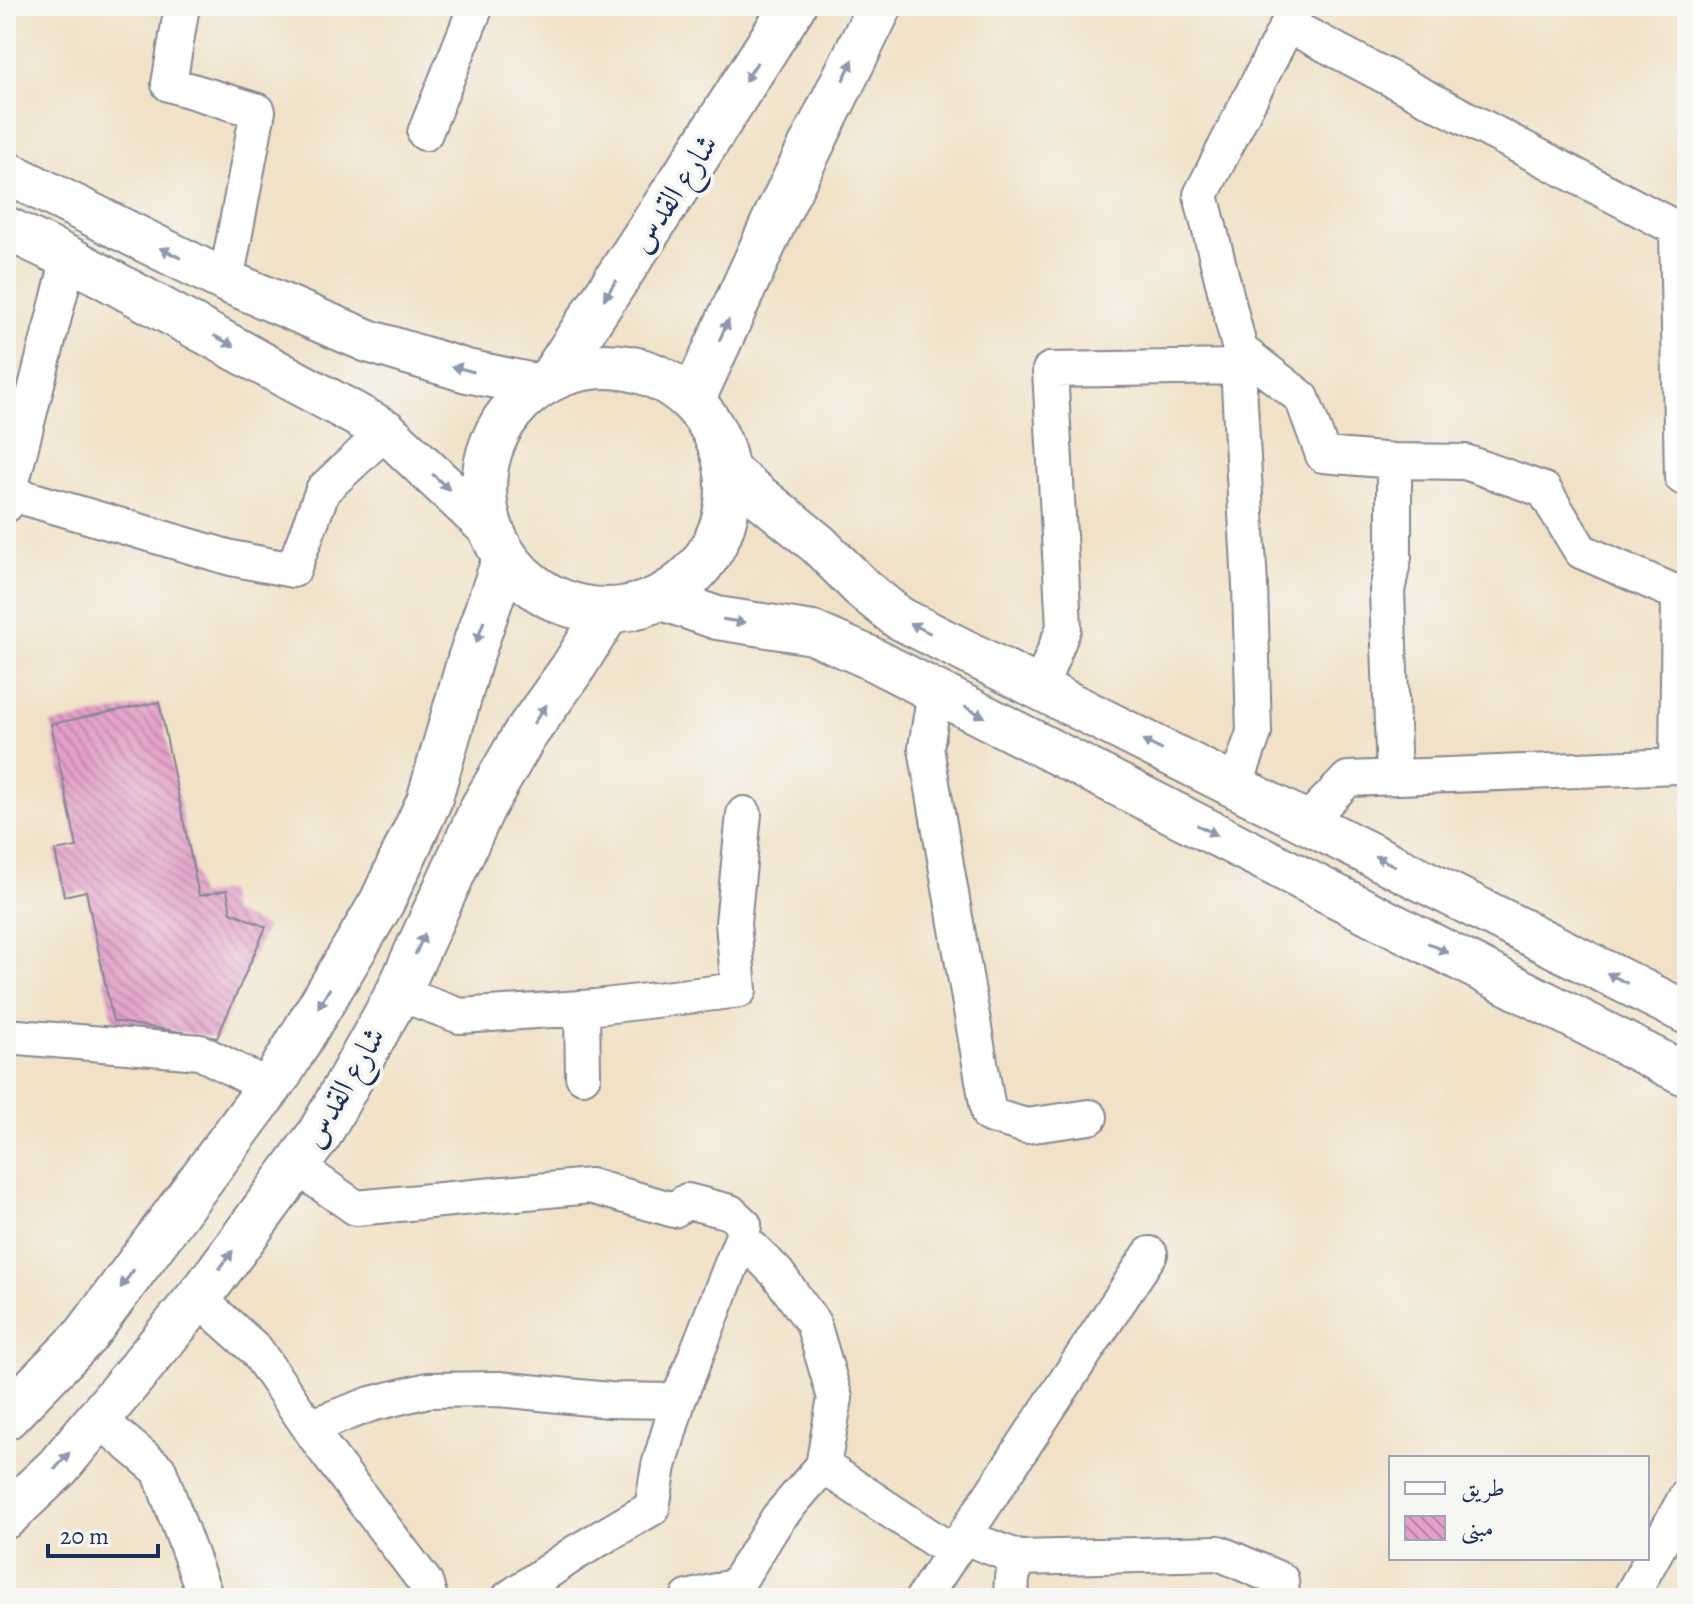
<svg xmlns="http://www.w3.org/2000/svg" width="1693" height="1604" viewBox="0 0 1693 1604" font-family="Alegreya,Amiri,serif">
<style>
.building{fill:url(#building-back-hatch)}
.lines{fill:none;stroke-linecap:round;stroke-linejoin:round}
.minor-casing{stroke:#868892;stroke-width:38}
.tertiary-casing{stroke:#868892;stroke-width:46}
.secondary-casing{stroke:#868892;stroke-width:48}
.minor{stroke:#fff;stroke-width:34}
.tertiary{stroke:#fff;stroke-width:42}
.secondary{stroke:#fff;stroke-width:44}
.oneway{fill:#8d97ae}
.labels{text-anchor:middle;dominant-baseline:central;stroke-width:8;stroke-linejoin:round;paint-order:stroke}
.street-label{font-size:32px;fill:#1b2f5e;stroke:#f6f6f2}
</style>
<defs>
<pattern id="building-back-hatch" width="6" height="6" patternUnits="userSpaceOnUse" patternTransform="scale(2)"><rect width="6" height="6" fill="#e4a0c9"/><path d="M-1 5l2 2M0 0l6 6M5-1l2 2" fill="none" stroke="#b883a6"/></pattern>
</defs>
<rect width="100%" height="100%" fill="#f6f6f2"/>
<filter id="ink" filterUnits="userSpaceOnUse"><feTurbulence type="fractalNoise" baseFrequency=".0125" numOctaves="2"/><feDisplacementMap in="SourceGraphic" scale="16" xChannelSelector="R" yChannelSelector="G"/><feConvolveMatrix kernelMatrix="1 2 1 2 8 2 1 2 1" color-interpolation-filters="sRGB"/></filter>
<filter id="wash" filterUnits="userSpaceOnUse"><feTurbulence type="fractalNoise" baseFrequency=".006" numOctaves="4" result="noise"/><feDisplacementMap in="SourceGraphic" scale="32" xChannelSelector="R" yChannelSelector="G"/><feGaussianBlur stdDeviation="1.8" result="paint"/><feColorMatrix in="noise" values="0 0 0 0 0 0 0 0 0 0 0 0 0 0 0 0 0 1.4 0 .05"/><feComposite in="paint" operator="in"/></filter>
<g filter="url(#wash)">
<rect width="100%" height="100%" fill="#f1e1c6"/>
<g id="blocks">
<path class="building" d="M159,702L199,896L227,890L231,912L266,927L217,1038L113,1021L86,891L64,896L55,851L77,847L51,724Z"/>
</g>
</g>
<g filter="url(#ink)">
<use href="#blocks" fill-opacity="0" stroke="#868892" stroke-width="2"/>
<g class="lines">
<g class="minor-casing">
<path id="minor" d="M182,6L169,84L258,111L226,281
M1297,6L1201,195L1240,350L1302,398L1323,455L1394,461L1465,462L1544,490L1581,551L1679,594L1677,766L1348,779L1306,822
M1288,25L1687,234
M425,133L476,6
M1677,229L1682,477H1687
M9,493L231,558L293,570L323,490L386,431
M6,505L69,258
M1040,688L1064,627L1050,370L1238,367L1240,350
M935,691L926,748L989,1115L1026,1126L1090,1117
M1394,777L1387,591L1394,557V461
M1235,786L1254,733L1250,586L1238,367
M398,993L460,1016L596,1007L739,990L733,923L744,814
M582,1008L583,1076
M6,1036L200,1052L269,1087
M296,1166L356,1208L590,1186L674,1210L687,1201L730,1212L744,1225L742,1238
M198,1298L256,1350L322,1446L425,1582L430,1598
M678,1401L742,1238L777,1273L813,1323L835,1398L823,1466L778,1518L728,1598
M97,1418L159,1470L206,1598
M309,1427L371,1404L428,1390L499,1389L609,1400L678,1401L659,1466L652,1508L575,1553L509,1598
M823,1466L953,1552
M964,1537L1019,1558L1219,1553L1281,1580L1282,1598
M688,1598L736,1586
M923,1598L1150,1254
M1011,1598L1012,1577L1019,1558
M1630,1598L1687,1495"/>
</g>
<g class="tertiary-casing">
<path id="tertiary" d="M6,172L226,281L368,341L467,371L539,386
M6,228L69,258L386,431L490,529
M728,471L818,544L864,590L899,618L1687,1013
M660,598L717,618L813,633L866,656L1687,1075"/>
</g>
<g class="secondary-casing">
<path id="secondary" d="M484 488a122 122 0 1 1 244 0a122 122 0 1 1-244 0Z
M551,379L695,160L793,6
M692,401L776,217L880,6
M6,1417L86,1335L280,1073L382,902L429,801L470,659L505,558
M6,1516L58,1467L207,1287L319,1135L398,993L483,807L524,736L572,669L609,610"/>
</g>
<use href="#minor" class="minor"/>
<use href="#tertiary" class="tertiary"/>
<use href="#secondary" class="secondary"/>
</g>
<defs><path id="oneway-solid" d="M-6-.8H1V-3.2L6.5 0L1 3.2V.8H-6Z" transform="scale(2)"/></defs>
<g class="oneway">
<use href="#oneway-solid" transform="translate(848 70) rotate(-64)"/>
<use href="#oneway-solid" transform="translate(751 72) rotate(122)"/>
<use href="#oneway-solid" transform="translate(170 253) rotate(-154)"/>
<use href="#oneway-solid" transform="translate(610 290) rotate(123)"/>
<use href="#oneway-solid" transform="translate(724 330) rotate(-66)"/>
<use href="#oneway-solid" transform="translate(224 341) rotate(28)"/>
<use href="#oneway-solid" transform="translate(463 369) rotate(-165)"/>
<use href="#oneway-solid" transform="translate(441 482) rotate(43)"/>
<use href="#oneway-solid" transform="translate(734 621) rotate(9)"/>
<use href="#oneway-solid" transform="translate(920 628) rotate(-153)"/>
<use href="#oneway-solid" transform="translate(480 632) rotate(109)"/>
<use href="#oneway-solid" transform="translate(975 712) rotate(27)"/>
<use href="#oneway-solid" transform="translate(540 714) rotate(-55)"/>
<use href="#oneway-solid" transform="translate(1152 745) rotate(-153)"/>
<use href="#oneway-solid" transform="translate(1207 830) rotate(27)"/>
<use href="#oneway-solid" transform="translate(1385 861) rotate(-153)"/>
<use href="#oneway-solid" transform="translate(420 944) rotate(-66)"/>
<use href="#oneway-solid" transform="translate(1438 948) rotate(27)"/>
<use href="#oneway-solid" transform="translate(1617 978) rotate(-153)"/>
<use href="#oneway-solid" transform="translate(324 998) rotate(121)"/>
<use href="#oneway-solid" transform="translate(226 1260) rotate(-54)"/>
<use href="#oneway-solid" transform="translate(127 1279) rotate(126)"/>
<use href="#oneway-solid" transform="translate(62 1461) rotate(-49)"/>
</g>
</g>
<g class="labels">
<g class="street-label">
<text transform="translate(673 193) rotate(-57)">شارع القدس</text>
<text transform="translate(343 1087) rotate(-60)">شارع القدس</text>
</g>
</g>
<rect width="1693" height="1604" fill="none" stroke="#f6f6f2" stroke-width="32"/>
<rect x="1389" y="1456" width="260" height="104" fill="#f6f6f2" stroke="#9ea6b7" stroke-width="2"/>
<rect x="1405" y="1482" width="40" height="12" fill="#ffffff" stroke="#9ea6b7" stroke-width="2"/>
<text x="1461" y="1496" font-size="24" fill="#1b2f5e">طريق</text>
<rect x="1405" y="1516" width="40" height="24" fill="url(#building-back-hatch)" stroke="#9ea6b7" stroke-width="2"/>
<text x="1461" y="1536" font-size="24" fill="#1b2f5e">مبنى</text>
<path d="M48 1544v12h110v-12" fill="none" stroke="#1b2f5e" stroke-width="4"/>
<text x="60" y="1544" font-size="24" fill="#1b2f5e" stroke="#f6f6f2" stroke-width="6" paint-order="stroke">20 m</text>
</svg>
